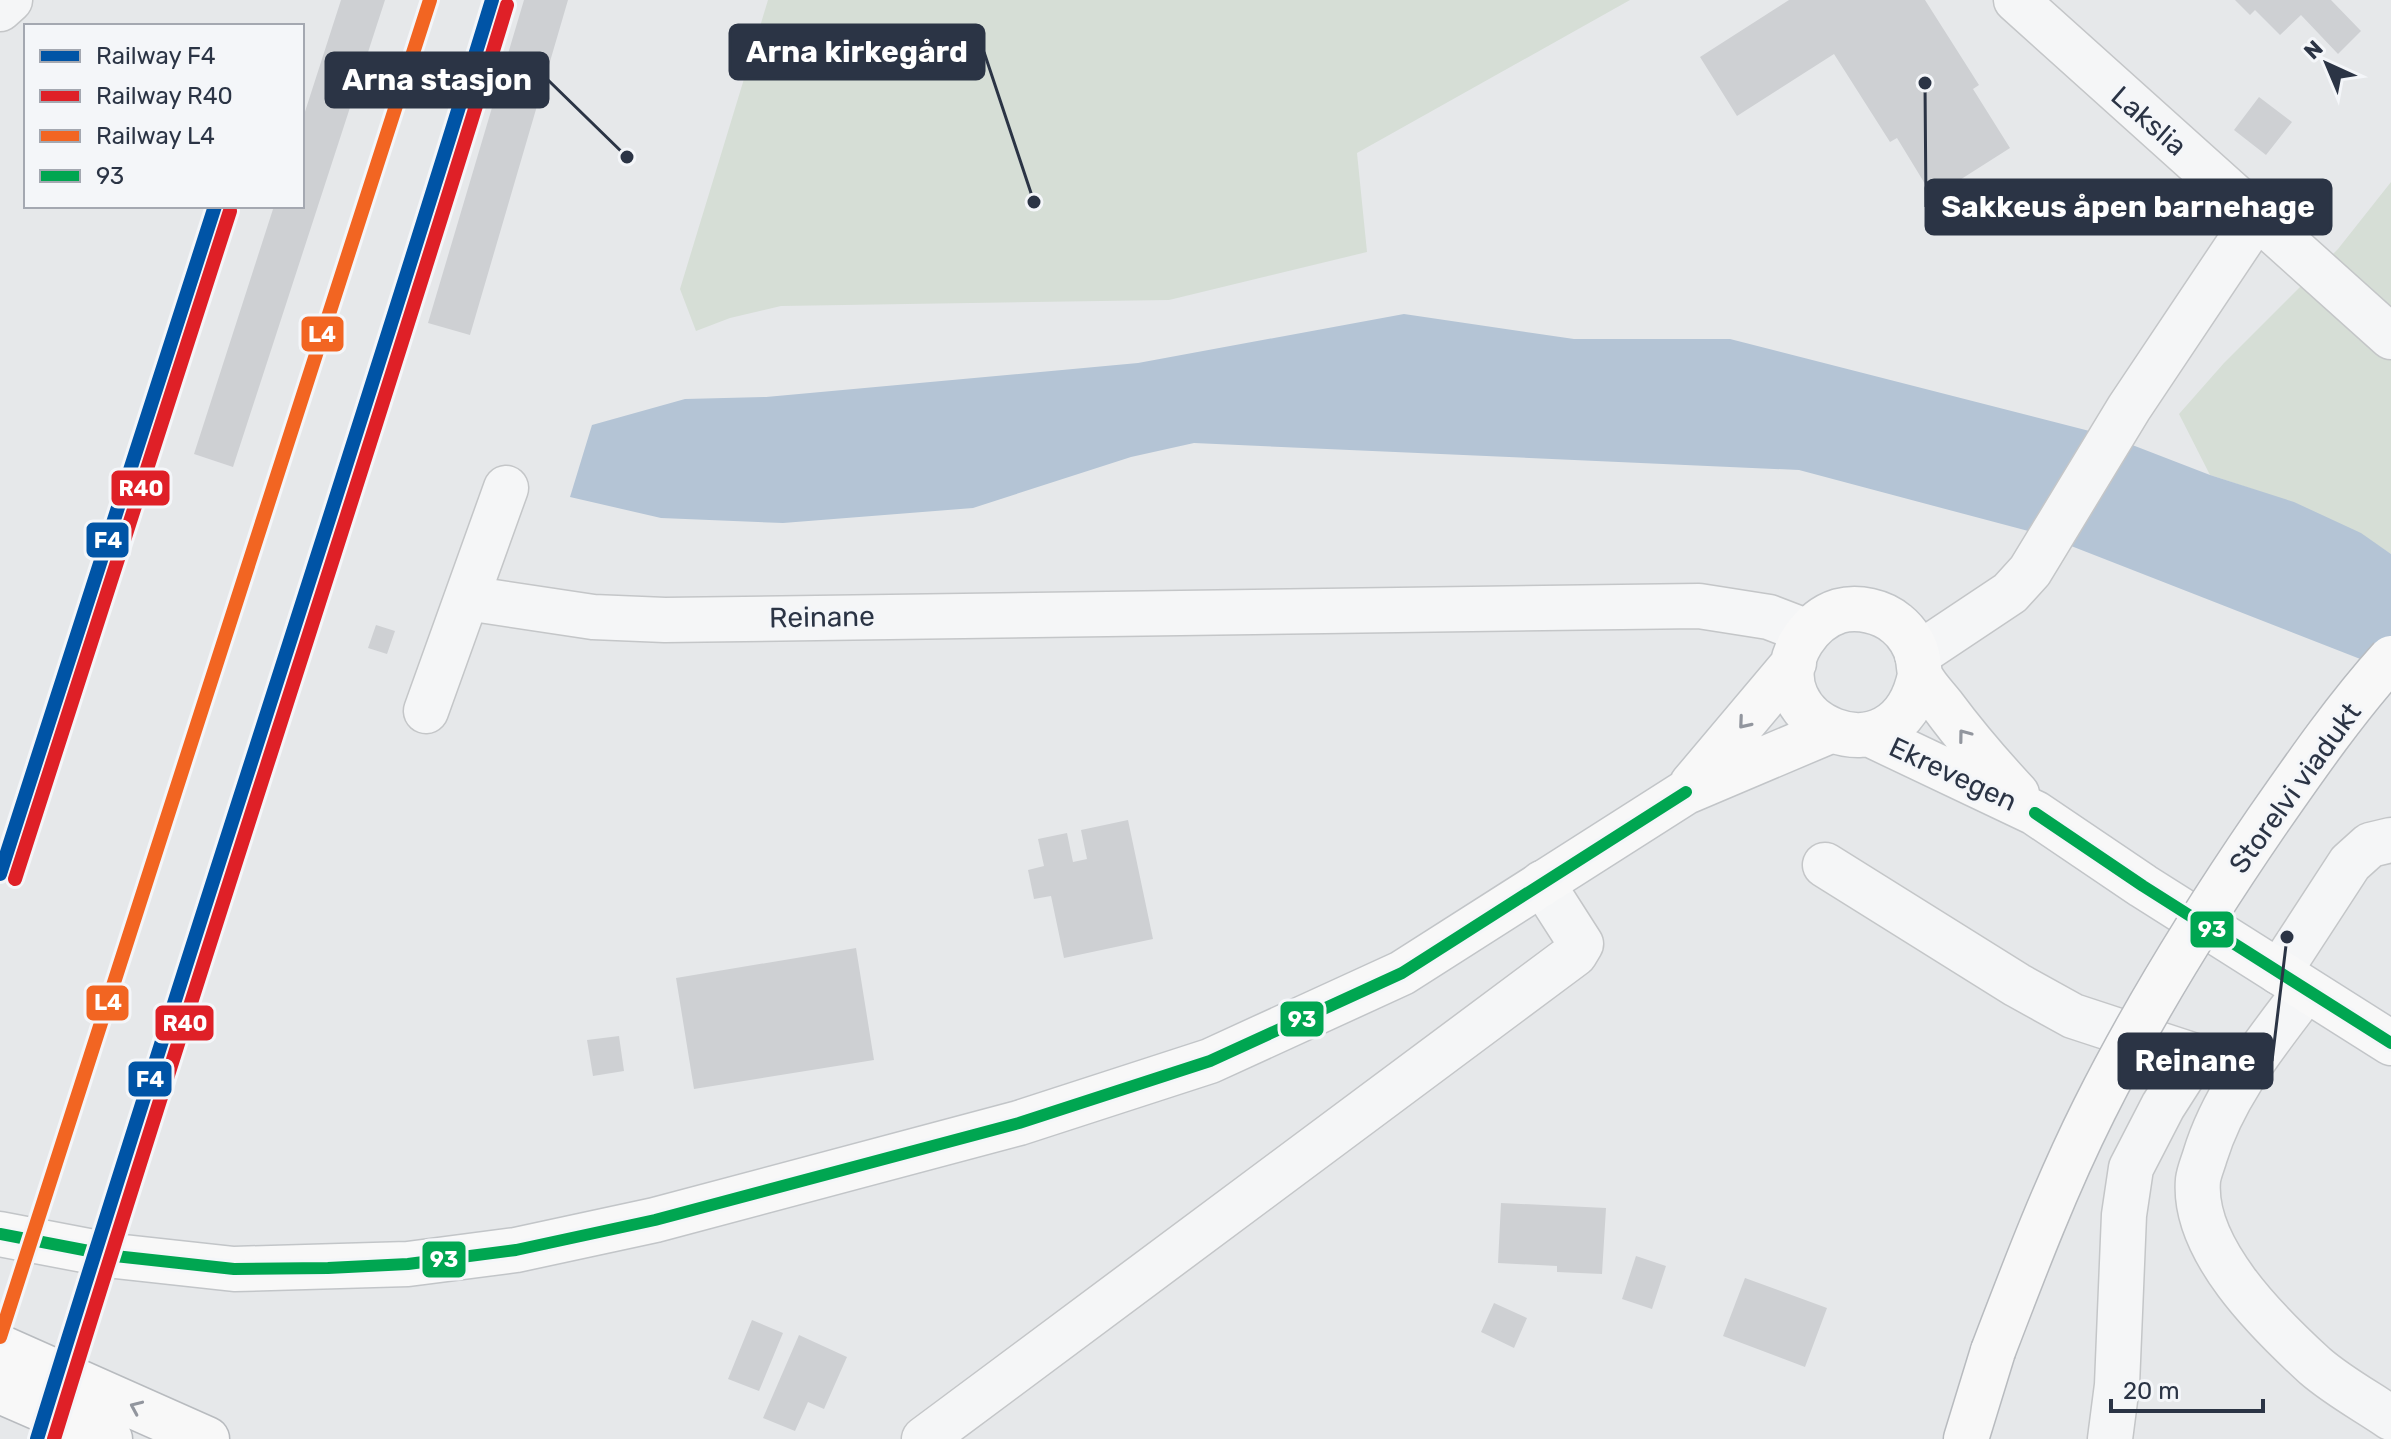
<svg xmlns="http://www.w3.org/2000/svg" width="2391" height="1439" viewBox="0 0 2391 1439" font-family="Rubik,sans-serif">
<style>
.green{fill:#d6ded6}
.water{fill:#b4c4d5}
.building{fill:#ced0d3}
.lines{fill:none;stroke-linecap:round;stroke-linejoin:round}
.minor-casing{stroke:#c4c6c8;stroke-width:47}
.major-casing{stroke:#c2c5c8;stroke-width:47}
.highway-casing{stroke:#b8bbbf;stroke-width:47}
.minor{stroke:#f5f6f7;stroke-width:44}
.major{stroke:#f8f8f8;stroke-width:44}
.highway{stroke:#f8f8f8;stroke-width:44}
.highway-bridge-casing{stroke:#b8bbbf;stroke-width:47;stroke-linecap:butt}
.highway-bridge{stroke:#f8f8f8;stroke-width:44}
.bus-1-casing{stroke:#f4f6f9;stroke-width:18}
.bus-1{stroke:#00a651;stroke-width:12}
.rail-1-casing{stroke:#f4f6f9;stroke-width:20}
.rail-2-casing{stroke:#f4f6f9;stroke-width:20}
.rail-3-casing{stroke:#f4f6f9;stroke-width:20}
.rail-1{stroke:#0054a6;stroke-width:14}
.rail-2{stroke:#df2027;stroke-width:14}
.rail-3{stroke:#f26522;stroke-width:14}
.oneway{stroke:#92969e}
.labels{text-anchor:middle;dominant-baseline:central;stroke-width:6;stroke-linejoin:round;paint-order:stroke}
.street-label{font-size:28px;fill:#2b3445;stroke:#f4f6f9}
.leader{fill:none;stroke:#2b3445;stroke-width:3}
.callout-dot{fill:#2b3445;stroke:#f4f6f9;stroke-width:3}
.callout{fill:#2b3445;stroke:#2b3445;stroke-width:3}
.callout-label{font-size:30px;text-anchor:middle;font-weight:bold;fill:#fff}
.line-badge{stroke:#f4f6f9;stroke-width:3}
.badge-label{font-size:22px;text-anchor:middle;font-weight:bold;fill:#fff}
</style>
<rect width="100%" height="100%" fill="#e6e8ea"/>
<path class="green" d="M768,0H1630L1357,153L1367,252L1169,300L781,306L730,318L696,331L680,289Z
M2391,182V554C2336,516 2274,496 2210,475L2179,414L2224,363L2338,249Z"/>
<path class="water" d="M1404,314L1574,339H1730L2109,436L2210,475L2294,502L2361,533L2391,554V671L2043,535L1799,470L1194,443L1131,457L973,508L783,523L661,518L570,497L592,425L685,399L766,397L1138,363Z"/>
<path class="building" d="M341,0H385L233,467L194,454L274,206H302V121Z
M524,0H568L470,335L428,323Z
M1789,0H1925L1979,85L1973,89L2010,148L1933,197L1897,138L1890,142L1834,54L1737,116L1700,57Z
M2235,0H2331L2361,31L2338,54L2301,15L2280,35L2255,10L2250,15Z
M2259,97L2292,122L2266,155L2234,130Z
M376,625L395,631L387,654L368,648Z
M1128,820L1153,939L1064,958L1051,896L1034,899L1028,870L1044,866L1038,839L1067,833L1073,862L1087,859L1081,830Z
M856,948L874,1060L694,1089L676,978Z
M619,1036L624,1071L593,1076L587,1040Z
M1501,1203L1606,1208L1602,1274L1557,1272V1266L1498,1263Z
M1636,1256L1666,1266L1652,1309L1622,1299Z
M1745,1278L1827,1308L1805,1367L1723,1336Z
M1494,1303L1527,1318L1514,1348L1481,1332Z
M752,1320L783,1333L759,1391L728,1379Z
M799,1335L847,1357L824,1409L808,1402L795,1431L763,1418Z"/>
<g class="lines">
<g class="minor-casing">
<path id="minor" d="M2016,0L2391,337
M0,9L10,0
M467,598L593,617L665,620L1699,606L1769,617L1808,632
M1917,655L2010,593L2030,571L2129,408L2258,215
M426,711L506,488
M1825,865L2017,985L2073,1016L2195,1056
M2279,972L2350,863L2370,845L2391,840
M2306,990C2267,1042 2224,1093 2205,1156C2203,1163 2199,1172 2198,1180C2192,1249 2268,1323 2315,1366C2338,1386 2366,1401 2391,1418
M924,1439L1575,954L1581,944L1542,883
M2110,1439L2117,1385L2124,1215L2131,1168L2163,1106L2195,1056L2244,1073"/>
</g>
<g class="major-casing">
<path id="major" d="M1920,675C1897,788 1752,721 1802,641C1811,627 1823,616 1839,611C1858,606 1882,611 1897,624C1907,632 1916,646 1918,659C1919,665 1919,672 1921,677C1926,687 1936,697 1943,706C1966,737 1991,766 2017,794
M1871,735L2035,813L2143,886L2391,1043
M1692,784L1794,663
M0,1234L115,1256L234,1269L408,1264L516,1250L655,1220L1019,1123L1210,1061L1402,973L1686,792L1830,731"/>
</g>
<g class="highway-casing">
<path id="highway" d="M0,1347L207,1439
M0,1391L110,1439
M1966,1439L1993,1351"/>
</g>
<use href="#minor" class="minor"/>
<use href="#major" class="major"/>
<use href="#highway" class="highway"/>
<g class="highway-bridge-casing">
<path id="highway-bridge" d="M1993,1351C2024,1270 2055,1188 2094,1110C2144,1010 2203,915 2266,823C2305,767 2345,709 2391,658"/>
</g>
<use href="#highway-bridge" class="highway-bridge"/>
<g class="bus-1-casing">
<path id="bus-1" d="M2035,813L2143,886L2391,1043
M0,1234L115,1256L234,1269L328,1268L408,1264L516,1250L655,1220L1019,1123L1210,1061L1402,973L1686,792"/>
</g>
<use href="#bus-1" class="bus-1"/>
<g class="rail-1-casing">
<path id="rail-1" d="M0,874L215,206
M37,1439C185,958 345,481 492,0"/>
</g>
<g class="rail-2-casing">
<path id="rail-2" d="M15,879L230,211
M54,1439C201,960 361,484 507,5"/>
</g>
<g class="rail-3-casing">
<path id="rail-3" d="M0,1337L430,0"/>
</g>
<use href="#rail-1" class="rail-1"/>
<use href="#rail-2" class="rail-2"/>
<use href="#rail-3" class="rail-3"/>
</g>
<defs><path id="oneway-chevron" d="M-2-3.5L2.5 0L-2 3.5" fill="none" stroke-width="1.6" stroke-linecap="round" stroke-linejoin="round" transform="scale(2)"/></defs>
<g class="oneway">
<use href="#oneway-chevron" transform="translate(1744 723) rotate(130)"/>
<use href="#oneway-chevron" transform="translate(1964 735) rotate(-127)"/>
<use href="#oneway-chevron" transform="translate(136 1407) rotate(-156)"/>
</g>
<g class="labels">
<g class="street-label">
<text transform="translate(2149 121) rotate(41)">Lakslia</text>
<text transform="translate(822 617) rotate(-1)">Reinane</text>
<text transform="translate(1953 774) rotate(25)">Ekrevegen</text>
<text transform="translate(2295 788) rotate(-54)">Storelvi viadukt</text>
</g>
</g>
<path class="leader" d="M1034 202L984 52M627 157L548 80M1925 83L1926 207M2287 937L2272 1061"/>
<g class="callout-dot">
<circle cx="1034" cy="202" r="8"/>
<circle cx="627" cy="157" r="8"/>
<circle cx="1925" cy="83" r="8"/>
<circle cx="2287" cy="937" r="8"/>
</g>
<g class="callout">
<rect x="730" y="25" width="254" height="54" rx="8"/>
<rect x="326" y="53" width="222" height="54" rx="8"/>
<rect x="1926" y="180" width="405" height="54" rx="8"/>
<rect x="2119" y="1034" width="153" height="54" rx="8"/>
</g>
<g class="callout-label">
<text x="857" y="62">Arna kirkegård</text>
<text x="437" y="90">Arna stasjon</text>
<text x="2128" y="217">Sakkeus åpen barnehage</text>
<text x="2195" y="1071">Reinane</text>
</g>
<g class="line-badge">
<rect x="300" y="315" width="45" height="38" rx="8" fill="#f26522"/>
<rect x="110" y="469" width="61" height="38" rx="8" fill="#df2027"/>
<rect x="85" y="521" width="45" height="38" rx="8" fill="#0054a6"/>
<rect x="2189" y="910" width="46" height="39" rx="8" fill="#00a651"/>
<rect x="85" y="984" width="45" height="38" rx="8" fill="#f26522"/>
<rect x="1279" y="1000" width="46" height="38" rx="8" fill="#00a651"/>
<rect x="154" y="1004" width="61" height="38" rx="8" fill="#df2027"/>
<rect x="127" y="1060" width="46" height="38" rx="8" fill="#0054a6"/>
<rect x="421" y="1240" width="46" height="39" rx="8" fill="#00a651"/>
</g>
<g class="badge-label">
<text x="322" y="342">L4</text>
<text x="141" y="496">R40</text>
<text x="108" y="548">F4</text>
<text x="2212" y="937">93</text>
<text x="108" y="1010">L4</text>
<text x="1302" y="1027">93</text>
<text x="185" y="1031">R40</text>
<text x="150" y="1087">F4</text>
<text x="444" y="1267">93</text>
</g>
<rect x="24" y="24" width="280" height="184" fill="#f4f6f9" stroke="#a4a8b1" stroke-width="2"/>
<rect x="40" y="50" width="40" height="12" fill="#0054a6" stroke="#a4a8b1" stroke-width="2"/>
<text x="96" y="64" font-size="24" fill="#2b3445">Railway F4</text>
<rect x="40" y="90" width="40" height="12" fill="#df2027" stroke="#a4a8b1" stroke-width="2"/>
<text x="96" y="104" font-size="24" fill="#2b3445">Railway R40</text>
<rect x="40" y="130" width="40" height="12" fill="#f26522" stroke="#a4a8b1" stroke-width="2"/>
<text x="96" y="144" font-size="24" fill="#2b3445">Railway L4</text>
<rect x="40" y="170" width="40" height="12" fill="#00a651" stroke="#a4a8b1" stroke-width="2"/>
<text x="96" y="184" font-size="24" fill="#2b3445">93</text>
<g transform="translate(2327 64) rotate(316)" stroke="#f4f6f9" stroke-width="6" paint-order="stroke">
<path d="M0-6L14 30L0 20L-14 30Z" fill="#2b3445"/>
<text y="-12" font-size="22" font-weight="bold" text-anchor="middle" fill="#2b3445">N</text>
</g>
<path d="M2111 1399v12h152v-12" fill="none" stroke="#2b3445" stroke-width="4"/>
<text x="2123" y="1399" font-size="24" fill="#2b3445" stroke="#f4f6f9" stroke-width="6" paint-order="stroke">20 m</text>
</svg>
